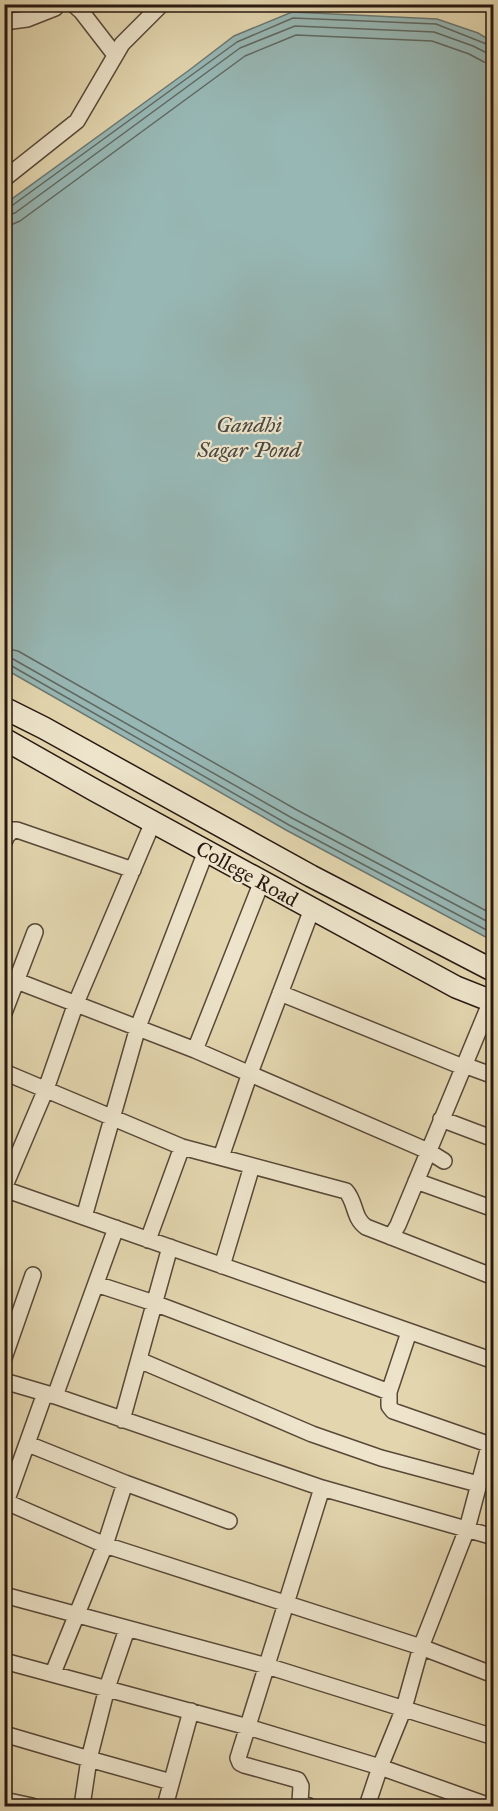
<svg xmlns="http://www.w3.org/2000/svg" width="498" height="1811" viewBox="0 0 498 1811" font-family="'IM FELL Great Primer',serif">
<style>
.water{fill:#97b7b4;stroke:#6b7873;stroke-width:1.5}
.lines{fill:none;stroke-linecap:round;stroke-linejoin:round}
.shore{stroke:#606862;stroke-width:1.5}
.minor-casing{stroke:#574838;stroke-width:18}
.secondary-casing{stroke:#281911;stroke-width:24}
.minor{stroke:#ede4cb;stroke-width:15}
.secondary{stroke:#ede4cb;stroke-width:21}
.labels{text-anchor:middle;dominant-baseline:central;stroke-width:4.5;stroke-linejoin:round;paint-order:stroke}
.street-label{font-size:21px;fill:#281911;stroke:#ede4cb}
.water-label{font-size:22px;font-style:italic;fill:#494842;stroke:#ede4cb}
</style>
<rect width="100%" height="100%" fill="#e3d6af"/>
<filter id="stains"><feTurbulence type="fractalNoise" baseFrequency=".00333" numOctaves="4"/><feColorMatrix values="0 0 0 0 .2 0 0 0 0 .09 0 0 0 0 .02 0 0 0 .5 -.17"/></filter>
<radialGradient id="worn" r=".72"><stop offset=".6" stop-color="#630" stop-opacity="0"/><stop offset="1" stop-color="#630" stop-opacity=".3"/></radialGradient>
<path class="water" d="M292,12L437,19L478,33L493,42V941L286,830L5,669V204L188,71L234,36Z"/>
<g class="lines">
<path class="shore" d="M4,209L10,207L237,42L293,18L436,24L494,47
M4,216L15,213L240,48L295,26L434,32L473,46L487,53L494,54
M4,225L13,224L20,221L245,56L296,35L432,41L469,54L484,62L494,63
M4,648L18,651L297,810L494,915
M4,657L13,659L292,818L494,925
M4,665H10L289,825L494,934"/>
<g class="minor-casing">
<path id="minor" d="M73,4L81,11L115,55
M4,22L27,19L55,8L58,4
M4,179L77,121L122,44L162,4
M4,842L7,836L13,830H17L133,870
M4,976L195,1050L428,1151L444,1161
M280,993L463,1067L464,1065L494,1076
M4,1013L35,932
M195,1050L262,881
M4,1072L182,1147L346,1191C356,1202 353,1218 366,1227L494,1277
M441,1119L494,1139
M221,1157L250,1073L312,909
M416,1181L494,1209
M4,1188L46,1089L76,1003L153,822
M4,1189L494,1361
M84,1217L138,1027L206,851
M391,1237L398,1225L491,1001
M148,1240L182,1147
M222,1266L252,1166
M96,1284L154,1303L389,1392
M4,1358L33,1275
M139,1360L312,1434L381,1458L478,1484
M4,1381L55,1396L322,1488L494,1537
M55,1396L116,1228
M122,1420L170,1247
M28,1444L125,1483L105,1545L53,1673
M125,1483L229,1521
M4,1501L105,1545L421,1647L494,1675
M4,1508L45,1393
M4,1595L267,1666L494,1737
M127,1629L107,1688L89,1759L171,1782
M4,1661L248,1727L380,1767L490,1806
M4,1734L89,1759L82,1806
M4,1800L32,1806
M165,1806L191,1711
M309,1806L300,1802L301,1786L298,1780L244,1765L240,1763L238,1758L322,1488
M367,1806L380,1767L404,1708L421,1647L467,1529L488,1450V1446L485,1443L393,1411L389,1406V1392L409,1332"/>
</g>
<g class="secondary-casing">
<path id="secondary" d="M4,708L44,728L311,876L494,971
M4,739L96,791L456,987L494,1002"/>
</g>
<use href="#minor" class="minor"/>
<use href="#secondary" class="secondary"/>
</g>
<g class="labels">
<g class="street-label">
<text transform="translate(247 874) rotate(29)">College Road</text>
</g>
<g class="water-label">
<text x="249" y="424">Gandhi<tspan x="249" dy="25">Sagar Pond</tspan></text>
</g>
</g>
<rect width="498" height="1811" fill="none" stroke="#e3d6af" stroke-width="24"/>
<rect x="6" y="6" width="486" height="1799" fill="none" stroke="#281911" stroke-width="3"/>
<rect x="12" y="12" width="474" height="1787" fill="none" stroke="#281911" stroke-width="1.5"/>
<rect width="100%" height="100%" filter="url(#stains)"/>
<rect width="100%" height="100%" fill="url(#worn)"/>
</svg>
